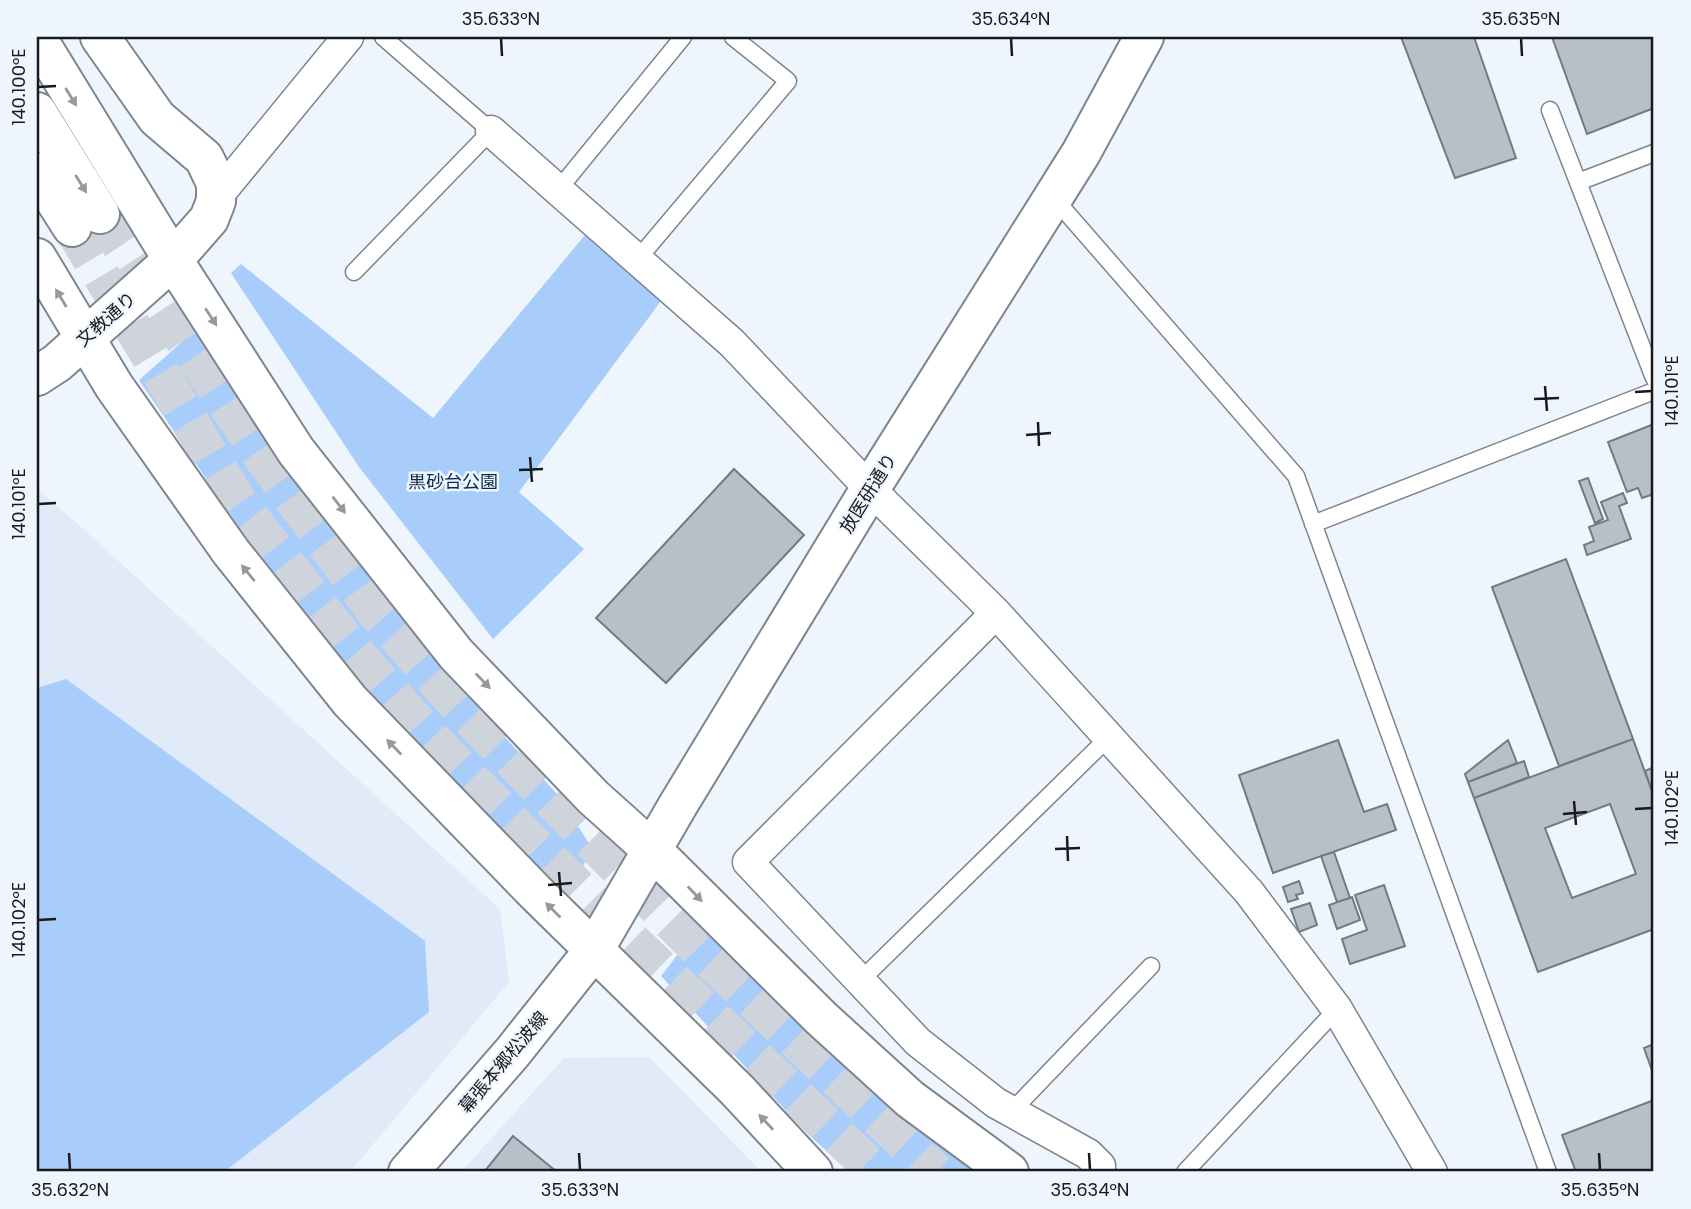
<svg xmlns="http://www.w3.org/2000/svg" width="1691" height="1209" viewBox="0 0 1691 1209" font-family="Poppins,'Noto Sans JP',sans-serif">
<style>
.built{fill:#e0eaf8}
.green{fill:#a8cdfb}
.building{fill:#b7bfc9;stroke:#727982;stroke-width:2;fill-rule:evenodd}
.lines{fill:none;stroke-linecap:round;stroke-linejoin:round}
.secondary-tunnel{stroke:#cfd4dc;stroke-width:38;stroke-dasharray:38 19;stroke-linecap:butt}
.lane-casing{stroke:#7d858e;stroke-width:19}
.street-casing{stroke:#7d858e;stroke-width:33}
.secondary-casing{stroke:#7d858e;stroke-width:42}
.lane{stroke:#fff;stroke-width:16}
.street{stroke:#fff;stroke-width:30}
.secondary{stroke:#fff;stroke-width:38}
.oneway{fill:#97989a}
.ticks{fill:none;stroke:#181a1e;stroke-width:2.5}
.labels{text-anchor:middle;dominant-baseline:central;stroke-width:5;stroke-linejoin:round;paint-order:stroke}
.street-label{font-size:18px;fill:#181a1e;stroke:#eff5fd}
.park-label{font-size:18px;fill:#0a2a4f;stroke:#eff5fd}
.neatline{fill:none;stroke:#181a1e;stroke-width:2.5}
.ticks-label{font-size:18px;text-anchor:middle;fill:#181a1e}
</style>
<rect width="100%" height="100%" fill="#eff5fd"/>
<path class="built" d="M37,489L80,526L500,909L509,982L350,1172H37Z
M649,1057L762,1172H461L564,1058Z"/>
<path class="green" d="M590,229L664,297L519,492L584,549L493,639L359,467L231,273L241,264L433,418Z
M199,327L421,628L471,700L557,794L592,848L575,883H555L520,856L399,728L301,618L139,380Z
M66,679L425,941L429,1012L224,1172H37V688Z
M699,927L895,1092L978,1172H849L804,1130L661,976Z"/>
<path class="building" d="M1401,37H1474L1516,158L1455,178Z
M1552,37H1654V108L1587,134Z
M1654,424V494L1642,498L1638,488L1627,492L1608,442Z
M734,469L804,535L666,683L596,618Z
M1588,478L1603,519L1595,523L1579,481Z
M1623,493L1627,503L1619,506L1631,539L1587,555L1584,545L1594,541L1589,527L1608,520L1601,502Z
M1566,559L1633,739L1559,766L1492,587Z
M1633,739L1654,797V929L1538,972L1474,798ZM1610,804L1636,874L1572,898L1545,828Z
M1338,740L1364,812L1387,804L1396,830L1273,873L1239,775Z
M1508,740L1517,763L1468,782L1465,774Z
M1524,761L1529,777L1474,798L1468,782Z
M1654,767V787L1651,788L1645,771Z
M1334,852L1350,898L1337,902L1321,856Z
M1299,881L1303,893L1296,895L1298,899L1288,902L1283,887Z
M1384,885L1405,946L1350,964L1342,939L1367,930L1355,895Z
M1352,897L1360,920L1337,929L1329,905Z
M1310,903L1317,925L1299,932L1291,909Z
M1654,1044V1076L1644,1048Z
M1654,1100V1172H1576L1562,1135Z
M513,1136L557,1172H484Z"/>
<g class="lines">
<path class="secondary-tunnel" d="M100,214L256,448L378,615L461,709L703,954L936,1172
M72,227L239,503L354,651L430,737L518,828L632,941L876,1172"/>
<g class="lane-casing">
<path id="lane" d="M1550,110L1654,378
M1578,182L1654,153
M558,190L683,37
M1053,197L1296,476L1548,1172
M637,260L788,81L733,37
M354,272L491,131L383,37
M1313,524L1654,391
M860,981L1109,737
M1012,1111L1151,966
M1185,1172L1337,1009"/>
</g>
<g class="street-casing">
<path id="street" d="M491,131L732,343L870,489L996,613L1249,892L1337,1009L1432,1172
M216,198L348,37
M996,613L748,862L918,1042L996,1103L1088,1154L1100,1166V1172"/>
</g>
<g class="secondary-casing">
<path id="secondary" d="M37,38L173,260L296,451L456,654L593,797L652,850L821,1018L910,1099L1009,1172
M37,112L100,214
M37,172L72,227
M37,258L114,386L231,552L350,701L535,892L737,1090L813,1172
M37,376L57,363L173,260L209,219L216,201V183L204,158L157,118L100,37
M408,1172L512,1053L594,950L678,805L870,489L1081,153L1144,37"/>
</g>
<use href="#lane" class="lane"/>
<use href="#street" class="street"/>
<use href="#secondary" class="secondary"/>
</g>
<defs><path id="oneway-solid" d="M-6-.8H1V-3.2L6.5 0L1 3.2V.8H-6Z" transform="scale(1.75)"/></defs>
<g class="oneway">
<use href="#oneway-solid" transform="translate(71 97) rotate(58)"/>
<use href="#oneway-solid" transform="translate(81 184) rotate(58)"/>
<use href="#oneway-solid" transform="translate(61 298) rotate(-121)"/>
<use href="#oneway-solid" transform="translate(211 317) rotate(57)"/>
<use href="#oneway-solid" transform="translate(339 505) rotate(52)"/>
<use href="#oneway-solid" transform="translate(248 573) rotate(-129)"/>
<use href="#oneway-solid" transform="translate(483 681) rotate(46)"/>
<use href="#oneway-solid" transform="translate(394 747) rotate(-134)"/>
<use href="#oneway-solid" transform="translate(695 894) rotate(46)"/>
<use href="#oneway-solid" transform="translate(553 910) rotate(-135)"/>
<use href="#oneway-solid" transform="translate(766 1122) rotate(-133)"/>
</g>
<path class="ticks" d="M501,38L502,56M1011,38L1012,56M1521,38L1522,56M38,87L56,86M1545,386L1547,411M1635,392L1652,391M1534,399L1559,398M1038,422L1039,446M1026,435L1051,433M530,457L532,482M519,470L543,469M38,504L56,503M1574,801L1576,825M1635,809L1652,808M1563,814L1587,812M1067,836L1068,861M1055,849L1080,848M559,872L561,896M548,885L572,883M38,920L56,919M69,1153L70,1170M579,1153L580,1170M1089,1153L1090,1170M1599,1153L1600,1170"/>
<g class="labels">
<g class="street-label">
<text transform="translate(106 319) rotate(-41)">文教通り</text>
<text transform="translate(868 493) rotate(-58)">放医研通り</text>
<text transform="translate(503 1062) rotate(-50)">幕張本郷松波線</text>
</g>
<g class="park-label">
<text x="453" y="481">黒砂台公園</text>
</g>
</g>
<rect width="1691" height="1209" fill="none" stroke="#eff5fd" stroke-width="77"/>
<rect x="38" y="38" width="1614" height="1132" class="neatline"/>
<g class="ticks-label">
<text x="501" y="25">35.633°N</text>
<text x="1011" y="25">35.634°N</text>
<text x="1521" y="25">35.635°N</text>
<text transform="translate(19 87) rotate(-90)" y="6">140.100°E</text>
<text transform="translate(1672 391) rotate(-90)" y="6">140.101°E</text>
<text transform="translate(19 504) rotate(-90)" y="6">140.101°E</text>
<text transform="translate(1672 808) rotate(-90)" y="6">140.102°E</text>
<text transform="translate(19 920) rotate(-90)" y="6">140.102°E</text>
<text x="70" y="1196">35.632°N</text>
<text x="580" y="1196">35.633°N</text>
<text x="1090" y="1196">35.634°N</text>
<text x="1600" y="1196">35.635°N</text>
</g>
</svg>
